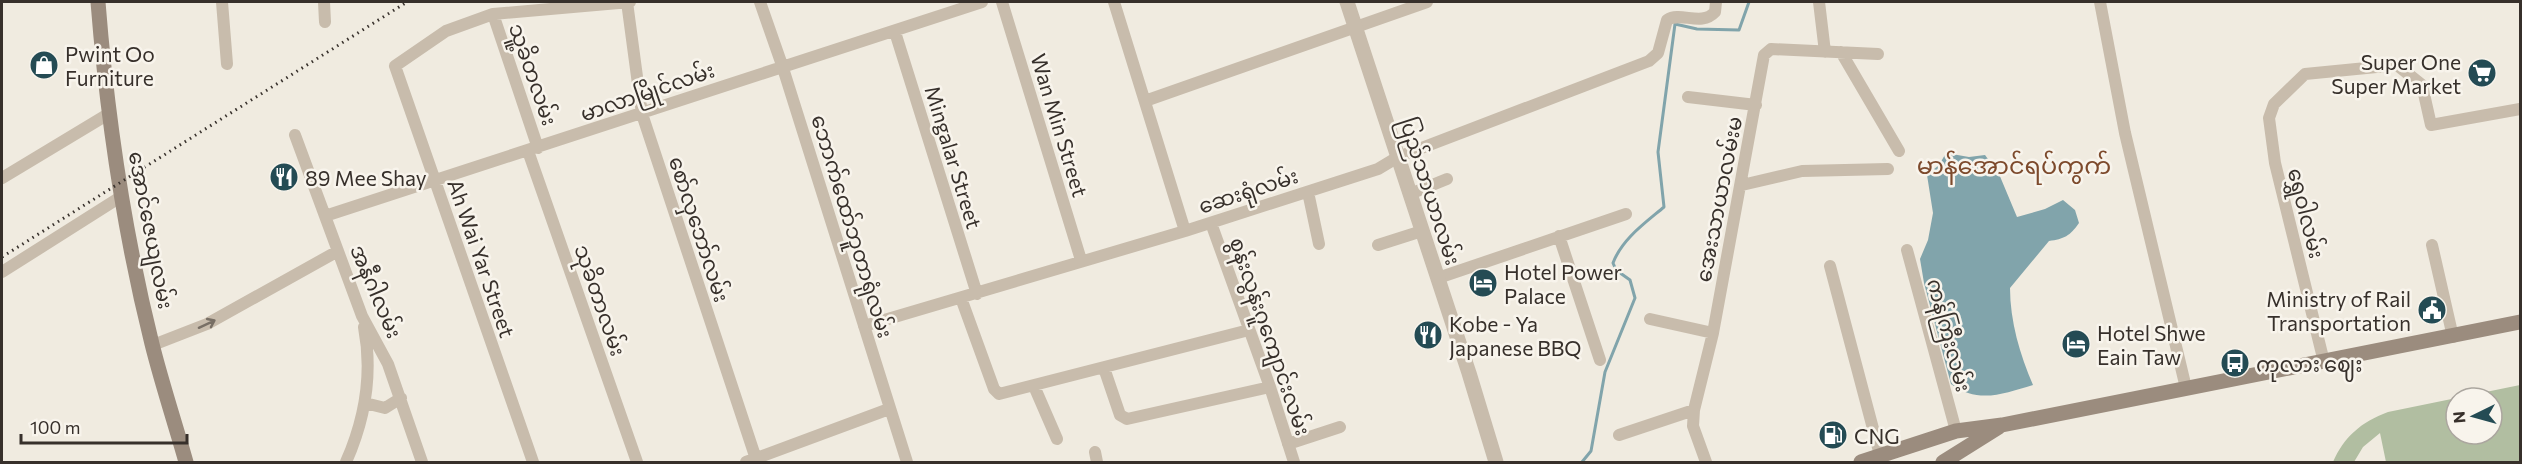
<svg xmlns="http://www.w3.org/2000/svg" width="2522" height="464" viewBox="0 0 2522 464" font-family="Commissioner,'Noto Sans Myanmar',sans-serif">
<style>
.green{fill:#b1bea1;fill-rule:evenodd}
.water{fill:#81a4ab}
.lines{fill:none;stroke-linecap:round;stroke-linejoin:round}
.stream{stroke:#81a4ab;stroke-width:3}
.minor{stroke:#c8bcac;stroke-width:12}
.tertiary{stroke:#c8bcac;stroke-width:15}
.secondary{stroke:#9b8c7e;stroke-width:15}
.rail{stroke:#37302b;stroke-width:3;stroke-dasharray:1.5 4.5;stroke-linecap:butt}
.oneway{stroke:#786f65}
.labels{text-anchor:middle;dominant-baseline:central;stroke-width:5;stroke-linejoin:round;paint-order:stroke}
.poi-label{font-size:21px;fill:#37302b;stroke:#f8f4ec;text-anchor:start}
.street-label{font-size:21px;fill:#37302b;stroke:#f8f4ec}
.quarter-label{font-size:24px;fill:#7d4a2c;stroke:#f8f4ec}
</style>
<rect width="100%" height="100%" fill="#f0ebe0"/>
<path class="green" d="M2520,385V462H2386L2380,433L2363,447L2354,462H2333C2344,437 2361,422 2388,412ZM2456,398H2492V434H2456Z"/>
<path class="water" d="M1946,153L1969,157L1985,155L1999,174L2017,217L2045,209L2063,200L2075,210L2079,223C2070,236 2064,239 2049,241L2010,288C2010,321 2020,355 2033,385C2003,394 1978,404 1951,384L1924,283L1920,259L1928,240L1933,213L1927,175L1939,165Z"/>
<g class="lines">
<path class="stream" d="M1582,462L1591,451L1605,372L1635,298L1630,280L1616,270L1613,263C1622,239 1645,223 1664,207L1658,152L1675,24L1697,29L1739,30L1749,2"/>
<path class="minor" d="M222,2L227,64
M324,2L325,22
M627,2L642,114L757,462
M760,2L782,65L907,462
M1002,2L1081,260
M1114,2L1185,231
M1819,2L1825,52
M2100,2L2125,133L2186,388
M493,14L538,148
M895,32L977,294
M1841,52L1899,151
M1688,97L1756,105
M1145,101L1427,2
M295,135L362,316L388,364L422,462
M528,151L637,462
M2,178L110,113
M1742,185L1802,171L1888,169
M1308,192L1319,244
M1410,194L1447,179
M325,216L982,2
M1211,223L1270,387L1294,462
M1559,236L1600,360
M1378,245L1422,231
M2432,245L2453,337
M1907,250L1956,431
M1830,266L1880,455
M2,272L122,196
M1438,278L1626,214
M961,298L994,389L999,394L1249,330
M1650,319L1713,333
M864,326L1185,231L1378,169L1398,157L1649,61L1658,53L1667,20C1681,11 1701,27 1715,12L1716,2
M153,345L207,324L338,251
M2324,362L2275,163L2269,118L2274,104L2305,74L2397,65L2422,85L2431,125L2520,109
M1104,368L1120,415L1127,419L1270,387
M1034,386L1057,439
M365,403L385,408L401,398
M1619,435L1694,410
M1288,444L1340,427
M1095,452L1097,462
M346,462C365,419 373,374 364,327
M533,462L395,66L446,31L493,14L630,2
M746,462L889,409
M1706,462L1693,426L1694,410L1713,333L1764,55L1771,49L1878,54"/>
<path class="tertiary" d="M1347,2L1469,373L1496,462"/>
<path class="secondary" d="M98,2C107,116 124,232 152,344C162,384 175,423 186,462
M1861,462L1956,431L2002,425L2520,322
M1943,462L1999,427"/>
<path class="rail" d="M2,257L407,2"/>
</g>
<defs><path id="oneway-shaft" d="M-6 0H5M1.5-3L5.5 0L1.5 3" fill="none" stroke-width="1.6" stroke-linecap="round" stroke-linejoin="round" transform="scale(1.5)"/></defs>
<use class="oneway" href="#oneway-shaft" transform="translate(207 324) rotate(-25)"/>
<defs>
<g id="shop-disc" transform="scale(1.5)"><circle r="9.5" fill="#244b54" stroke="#f8f4ec"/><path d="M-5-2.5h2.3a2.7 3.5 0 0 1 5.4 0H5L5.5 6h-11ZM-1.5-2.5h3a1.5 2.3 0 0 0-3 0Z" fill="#fff"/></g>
<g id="supermarket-disc" transform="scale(1.5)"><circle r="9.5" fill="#244b54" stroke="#f8f4ec"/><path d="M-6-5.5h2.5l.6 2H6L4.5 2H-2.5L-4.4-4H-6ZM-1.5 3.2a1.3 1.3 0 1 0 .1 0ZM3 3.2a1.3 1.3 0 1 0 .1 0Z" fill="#fff"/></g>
<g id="restaurant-disc" transform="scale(1.5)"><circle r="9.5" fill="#244b54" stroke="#f8f4ec"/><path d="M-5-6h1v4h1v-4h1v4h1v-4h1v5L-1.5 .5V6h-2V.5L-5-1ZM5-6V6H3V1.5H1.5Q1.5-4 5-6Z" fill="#fff"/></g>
<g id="hotel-disc" transform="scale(1.5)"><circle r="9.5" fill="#244b54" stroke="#f8f4ec"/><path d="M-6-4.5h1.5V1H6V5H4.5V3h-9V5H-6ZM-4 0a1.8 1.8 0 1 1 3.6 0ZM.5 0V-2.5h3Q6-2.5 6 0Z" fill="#fff"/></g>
<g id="civic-disc" transform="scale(1.5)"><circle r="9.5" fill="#244b54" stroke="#f8f4ec"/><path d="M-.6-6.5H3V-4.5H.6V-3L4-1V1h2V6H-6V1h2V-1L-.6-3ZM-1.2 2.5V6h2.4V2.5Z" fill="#fff"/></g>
<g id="bus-disc" transform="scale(1.5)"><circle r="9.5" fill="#244b54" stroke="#f8f4ec"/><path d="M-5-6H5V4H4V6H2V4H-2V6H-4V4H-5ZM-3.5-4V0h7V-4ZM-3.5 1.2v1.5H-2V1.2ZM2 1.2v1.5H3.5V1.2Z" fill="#fff"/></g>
<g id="fuel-disc" transform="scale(1.5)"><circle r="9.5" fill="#244b54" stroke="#f8f4ec"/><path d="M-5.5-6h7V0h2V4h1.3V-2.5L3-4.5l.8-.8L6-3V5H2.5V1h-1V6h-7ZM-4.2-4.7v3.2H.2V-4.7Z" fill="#fff"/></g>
</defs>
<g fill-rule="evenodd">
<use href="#shop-disc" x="44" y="65"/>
<use href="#supermarket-disc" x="2482" y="73"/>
<use href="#restaurant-disc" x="284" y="177"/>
<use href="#hotel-disc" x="1483" y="283"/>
<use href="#civic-disc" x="2432" y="310"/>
<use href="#restaurant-disc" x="1428" y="335"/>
<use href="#hotel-disc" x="2076" y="344"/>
<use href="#bus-disc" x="2235" y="363"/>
<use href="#fuel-disc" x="1833" y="435"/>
</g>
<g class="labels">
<g class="poi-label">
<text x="65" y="53">Pwint Oo<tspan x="65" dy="24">Furniture</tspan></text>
<text x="2461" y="61" text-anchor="end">Super One<tspan x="2461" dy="24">Super Market</tspan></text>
<text x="305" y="177">89 Mee Shay</text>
<text x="1504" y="271">Hotel Power<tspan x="1504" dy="24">Palace</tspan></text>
<text x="2411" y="298" text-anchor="end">Ministry of Rail<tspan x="2411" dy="24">Transportation</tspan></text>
<text x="1449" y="323">Kobe - Ya<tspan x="1449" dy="24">Japanese BBQ</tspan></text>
<text x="2097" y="332">Hotel Shwe<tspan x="2097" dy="24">Eain Taw</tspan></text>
<text x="2256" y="363">ကုလား ဈေး</text>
<text x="1854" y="435">CNG</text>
</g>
<g class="street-label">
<text transform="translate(534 74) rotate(71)">သူ့ခိတလမ်း</text>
<text transform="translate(647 91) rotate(-19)">မာလာမြိုင်လမ်း</text>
<text transform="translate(1060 125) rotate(73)">Wan Min Street</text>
<text transform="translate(954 157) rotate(73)">Mingalar Street</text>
<text transform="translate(1248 190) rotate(-18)">ဆေးရုံလမ်း</text>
<text transform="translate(1431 191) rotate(72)">ပြည်သာယာလမ်း</text>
<text transform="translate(1718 199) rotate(-79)">အေးသာယာလမ်းမ</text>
<text transform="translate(2307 213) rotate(76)">ရွှေဝါလမ်း</text>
<text transform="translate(853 226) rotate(73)">ဘောက်ထော်ဘူတာရုံလမ်း</text>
<text transform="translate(700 229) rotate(72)">စော်လှဘော်လမ်း</text>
<text transform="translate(152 230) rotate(79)">အောင်ဇေယျလမ်း</text>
<text transform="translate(482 258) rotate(71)">Ah Wai Yar Street</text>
<text transform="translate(377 291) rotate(67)">အနီဂါလမ်း</text>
<text transform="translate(601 300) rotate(71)">သုခိတာလမ်း</text>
<text transform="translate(1950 335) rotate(75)">ကန်ကြီးလမ်း</text>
<text transform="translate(1271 336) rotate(71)">စွန်းလွန်းဂူကျောင်းလမ်း</text>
</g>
<g class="quarter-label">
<text x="2014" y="164">မာန်အောင်ရပ်ကွက်</text>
</g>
</g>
<rect width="2522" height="464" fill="none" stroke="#37302b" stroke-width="6"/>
<g transform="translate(2474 416) rotate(265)"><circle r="28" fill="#f8f4ec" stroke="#aba69f" stroke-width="1.5"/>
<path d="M0-4.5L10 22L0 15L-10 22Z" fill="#244b54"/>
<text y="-9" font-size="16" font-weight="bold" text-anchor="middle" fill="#37302b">N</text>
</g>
<path d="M21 434v9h166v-9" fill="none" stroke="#37302b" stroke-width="3"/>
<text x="30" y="434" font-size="18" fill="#37302b" stroke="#f8f4ec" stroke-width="4.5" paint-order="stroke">100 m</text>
</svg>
